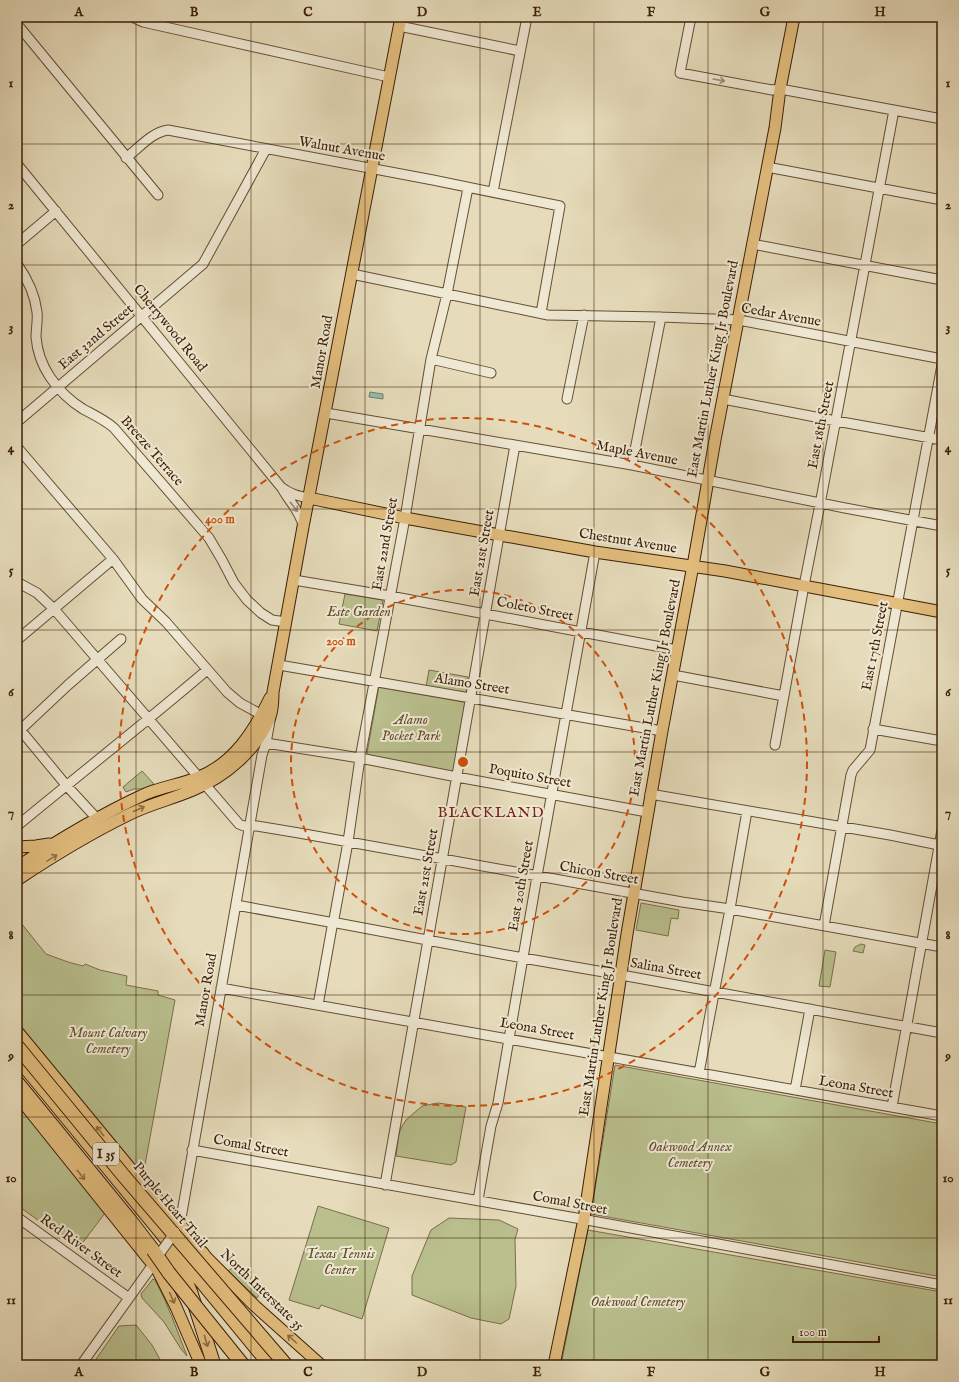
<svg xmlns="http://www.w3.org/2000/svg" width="959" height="1382" viewBox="0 0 959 1382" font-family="'IM FELL English',serif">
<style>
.green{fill:#b9bf8d;stroke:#7a6e4a}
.water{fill:#96bcaf;stroke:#727d6b}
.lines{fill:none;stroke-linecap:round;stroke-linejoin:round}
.minor-casing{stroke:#664e33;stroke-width:11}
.major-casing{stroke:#3b1e06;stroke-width:13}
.highway-casing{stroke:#3b1e06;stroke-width:15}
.minor{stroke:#efe8d3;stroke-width:9}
.major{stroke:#e3be7e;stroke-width:11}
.highway{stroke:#e3be7e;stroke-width:13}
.minor-bridge-casing{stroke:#664e33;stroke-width:11;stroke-linecap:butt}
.highway-bridge-casing{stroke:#3b1e06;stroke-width:15;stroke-linecap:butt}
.minor-bridge{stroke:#efe8d3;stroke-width:9}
.highway-bridge{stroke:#e3be7e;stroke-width:13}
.oneway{stroke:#9e8d77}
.oneway2{stroke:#8f6e42}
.grid{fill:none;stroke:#3b1e06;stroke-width:1;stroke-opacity:0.55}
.ring{fill:none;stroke:#ce500b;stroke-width:2;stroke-dasharray:7 5}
.labels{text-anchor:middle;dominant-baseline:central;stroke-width:4;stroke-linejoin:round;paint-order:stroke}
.shield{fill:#efe8d3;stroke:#715b44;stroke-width:1}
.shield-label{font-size:13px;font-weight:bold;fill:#3b1e06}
.street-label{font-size:14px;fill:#3b1e06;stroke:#efe8d3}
.park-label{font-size:14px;font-style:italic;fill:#614e2e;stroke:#efe8d3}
.neighbourhood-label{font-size:15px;letter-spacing:1px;fill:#7a1f14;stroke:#efe8d3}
.centre{fill:#ce500b;stroke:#efe8d3;stroke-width:2}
.ring-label{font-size:12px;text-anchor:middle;font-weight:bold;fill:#ce500b;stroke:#efe8d3;stroke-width:4;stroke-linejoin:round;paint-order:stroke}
.neatline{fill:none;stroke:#3b1e06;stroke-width:1.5}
.grid-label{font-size:13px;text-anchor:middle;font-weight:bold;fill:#3b1e06}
</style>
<rect width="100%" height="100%" fill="#e6dcbb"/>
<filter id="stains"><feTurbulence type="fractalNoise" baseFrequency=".005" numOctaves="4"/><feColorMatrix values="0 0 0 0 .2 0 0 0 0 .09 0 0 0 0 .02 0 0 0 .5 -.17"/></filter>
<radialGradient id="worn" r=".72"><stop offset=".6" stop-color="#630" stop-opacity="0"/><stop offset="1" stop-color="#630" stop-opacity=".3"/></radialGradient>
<path class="green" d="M345,594L383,600L377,631L339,624Z
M429,670L468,677L466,694L426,687Z
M379,686L465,702L455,769L452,772L367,756V753Z
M142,771L154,784L141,789H134L126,792L123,787Z
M641,903L679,910L678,919L671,918L668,936L636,930Z
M17,918L46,954L68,962L83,966L85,964L100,970L127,976L126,985L158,991V995L175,1000L143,1176L17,1022Z
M861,944L865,945L863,953L853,951L855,947Z
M825,950L836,952L830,987L819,986Z
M615,1065L942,1124V1277L591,1214Z
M438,1103L466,1107L456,1162L451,1165L396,1156L399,1134L401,1128L406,1120L422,1106Z
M17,1104L105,1213L78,1249L17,1205Z
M318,1206L389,1228L362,1319L321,1305L319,1309L289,1300Z
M449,1218L499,1220L518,1229L515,1239L516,1286L509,1319L501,1324L471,1318L412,1295V1276L431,1230Z
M588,1230L942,1292V1345L939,1365H561Z
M235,1266L259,1295L257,1298L228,1271Z
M153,1279L155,1280L166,1302V1303L172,1317L187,1356L181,1349L164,1322L142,1298L141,1294Z
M136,1325L152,1345L163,1365H92L119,1326Z"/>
<path class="water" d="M370,392L383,394V399L369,397Z"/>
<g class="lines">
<g class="minor-casing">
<path id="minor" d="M132,17L143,22L389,77
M691,17L680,73L772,90L780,89L791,91L942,119
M17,24L158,195
M399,26L520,51
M126,158C139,148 152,132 168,130L433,180L560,206L541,313
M17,164L281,487C290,494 298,496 309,498
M767,167L942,200
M493,192L527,17
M17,244L56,211
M752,244L942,280
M17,264C27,278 35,295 37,312C38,320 36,328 36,337C37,350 42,365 50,377C58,389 70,401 83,409C94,415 105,420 114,428L209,538L222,560L234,583L247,600L261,613L272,620L286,622
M352,274L548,315L661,317L739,320L942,359
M431,359L491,373
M567,399L584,315
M723,399L836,421L942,440
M326,413L632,465L845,508L942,526
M17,422L203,264L266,149
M17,447L113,559L142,599L166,622L227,692L240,703L262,715
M632,465L661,317
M283,490C290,502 300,512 303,525
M294,580L390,596L677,650
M17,582L37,593L54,609L239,824L244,826H257L299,833L682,902L730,909L942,947
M17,640L113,559
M279,665L662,731
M673,675L784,696
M18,727L66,785L101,823
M873,729L942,741
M17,733L68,685L121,639
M266,743L360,758L457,777L647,812
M775,745L803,591L821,499L894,110
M650,794L890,835L939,845
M17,826C80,774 145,723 207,670
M236,905L329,922
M334,919L348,842L360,758L405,518L431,359L447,294L468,188
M337,923L523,958L621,975L942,1033
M824,926L851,775L853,770L870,750L942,365
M221,988L942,1116
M318,1005L332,927
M699,1073L730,909L747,811
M795,1090L810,1009
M892,1107L942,830
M192,1150L576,1218L942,1285
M385,1185L515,445
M478,1200L491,1126L498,1103L537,876L595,552
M17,1217L129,1298
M178,1228L180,1224L262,755L266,743L270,721
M81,1365L157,1259"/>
</g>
<g class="major-casing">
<path id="major" d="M309,498L405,518L595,552L725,571L942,612
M17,847L36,846L49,844
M17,867C57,841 98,816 141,796C159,787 180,785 199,777C234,763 254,731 270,698
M17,880C53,856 91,833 130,814C150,804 172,799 193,790C225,777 257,750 270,717C273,709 273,700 273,692L303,527L401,17
M17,1031L130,1168L180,1224L202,1253L255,1306L321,1365
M17,1095L158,1271L176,1307L201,1365
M554,1365L584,1219L627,934L662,731L694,560L715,440L775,128L780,89L794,17"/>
</g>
<g class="highway-casing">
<path id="highway" d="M17,1057L270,1365
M17,1082L130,1220L153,1250
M202,1253L223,1285
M172,1255L186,1281L191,1293L214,1365"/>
</g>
<use href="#minor" class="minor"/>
<use href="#major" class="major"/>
<use href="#highway" class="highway"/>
<g class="minor-bridge-casing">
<path id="minor-bridge" d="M158,1256L175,1232"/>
</g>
<g class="highway-bridge-casing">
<path id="highway-bridge" d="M17,1046L123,1175L286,1365
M153,1250L169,1273L243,1365"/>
</g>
<use href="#minor-bridge" class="minor-bridge"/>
<use href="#highway-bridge" class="highway-bridge"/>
</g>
<defs><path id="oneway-shaft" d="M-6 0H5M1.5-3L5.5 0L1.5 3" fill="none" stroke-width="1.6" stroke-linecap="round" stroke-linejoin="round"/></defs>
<g class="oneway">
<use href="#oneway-shaft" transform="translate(719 80) rotate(10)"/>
<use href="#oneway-shaft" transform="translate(294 507) rotate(51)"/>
</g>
<g class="oneway2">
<use href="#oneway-shaft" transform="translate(139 809) rotate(-24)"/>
<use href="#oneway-shaft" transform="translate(52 858) rotate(-31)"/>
<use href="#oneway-shaft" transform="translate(100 1131) rotate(-129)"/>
<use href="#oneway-shaft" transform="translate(81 1175) rotate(51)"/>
<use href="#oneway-shaft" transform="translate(172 1298) rotate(66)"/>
<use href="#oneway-shaft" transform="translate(292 1339) rotate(-138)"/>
<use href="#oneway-shaft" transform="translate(206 1341) rotate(74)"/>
</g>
<path class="grid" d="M136,17V1365M251,17V1365M365,17V1365M480,17V1365M594,17V1365M708,17V1365M823,17V1365M17,144H942M17,265H942M17,387H942M17,509H942M17,630H942M17,752H942M17,873H942M17,995H942M17,1117H942M17,1238H942"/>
<g class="ring">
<circle cx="463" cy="762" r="172"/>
<circle cx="463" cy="762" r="344"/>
</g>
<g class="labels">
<rect class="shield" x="93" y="1143" width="26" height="22" rx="3"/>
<g class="shield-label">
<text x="106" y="1154">I 35</text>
</g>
<g class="street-label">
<text transform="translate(342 149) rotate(10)">Walnut Avenue</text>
<text transform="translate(781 315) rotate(10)">Cedar Avenue</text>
<text transform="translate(170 328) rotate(51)">Cherrywood Road</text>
<text transform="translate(96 337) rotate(-40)">East 32nd Street</text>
<text transform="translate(322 352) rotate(-80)">Manor Road</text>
<text transform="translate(713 369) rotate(-79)">East Martin Luther King Jr Boulevard</text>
<text transform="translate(821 425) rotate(-79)">East 18th Street</text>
<text transform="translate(152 451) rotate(49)">Breeze Terrace</text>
<text transform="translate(637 453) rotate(11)">Maple Avenue</text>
<text transform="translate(628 541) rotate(9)">Chestnut Avenue</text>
<text transform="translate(385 544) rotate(-80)">East 22nd Street</text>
<text transform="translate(482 553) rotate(-80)">East 21st Street</text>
<text transform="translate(535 609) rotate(11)">Coleto Street</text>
<text transform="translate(875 646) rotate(-79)">East 17th Street</text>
<text transform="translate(472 684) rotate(9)">Alamo Street</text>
<text transform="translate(655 688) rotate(-79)">East Martin Luther King Jr Boulevard</text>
<text transform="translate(530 776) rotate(10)">Poquito Street</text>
<text transform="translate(426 872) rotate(-80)">East 21st Street</text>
<text transform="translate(599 873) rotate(10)">Chicon Street</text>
<text transform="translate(521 886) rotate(-80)">East 20th Street</text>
<text transform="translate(666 969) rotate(10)">Salina Street</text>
<text transform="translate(206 990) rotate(-80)">Manor Road</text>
<text transform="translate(601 1007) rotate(-81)">East Martin Luther King Jr Boulevard</text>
<text transform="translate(537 1029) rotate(10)">Leona Street</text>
<text transform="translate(856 1087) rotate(10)">Leona Street</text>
<text transform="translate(251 1146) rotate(10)">Comal Street</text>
<text transform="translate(570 1203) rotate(11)">Comal Street</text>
<text transform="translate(170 1205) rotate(50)">Purple Heart Trail</text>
<text transform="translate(81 1246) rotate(36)">Red River Street</text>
<text transform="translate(262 1290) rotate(44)">North Interstate 35</text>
</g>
<g class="park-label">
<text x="359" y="612">Este Garden</text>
<text x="411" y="720">Alamo<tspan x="411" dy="16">Pocket Park</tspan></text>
<text x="108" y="1033">Mount Calvary<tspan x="108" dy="16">Cemetery</tspan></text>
<text x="690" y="1147">Oakwood Annex<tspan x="690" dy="16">Cemetery</tspan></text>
<text x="340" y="1254">Texas Tennis<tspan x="340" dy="16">Center</tspan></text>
<text x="638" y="1302">Oakwood Cemetery</text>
</g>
<g class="neighbourhood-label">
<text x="491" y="812">BLACKLAND</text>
</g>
</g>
<circle cx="463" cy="762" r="6" class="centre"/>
<g class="ring-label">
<text x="220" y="523">400 m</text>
<text x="341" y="645">200 m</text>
</g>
<rect width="959" height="1382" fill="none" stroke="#e6dcbb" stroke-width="44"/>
<path d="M793 1336v6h86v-6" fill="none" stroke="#3b1e06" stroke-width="2"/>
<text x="799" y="1336" font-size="12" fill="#3b1e06" stroke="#efe8d3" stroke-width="3" paint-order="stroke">100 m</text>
<rect x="22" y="22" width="915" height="1338" class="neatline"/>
<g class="grid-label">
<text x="79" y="16">A</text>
<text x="194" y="16">B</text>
<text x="308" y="16">C</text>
<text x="422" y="16">D</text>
<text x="537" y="16">E</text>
<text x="651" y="16">F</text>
<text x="765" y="16">G</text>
<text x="880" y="16">H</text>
<text x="11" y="87">1</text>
<text x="948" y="87">1</text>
<text x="11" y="209">2</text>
<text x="948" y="209">2</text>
<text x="11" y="331">3</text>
<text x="948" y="331">3</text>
<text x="11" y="452">4</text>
<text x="948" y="452">4</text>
<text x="11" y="574">5</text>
<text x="948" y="574">5</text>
<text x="11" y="696">6</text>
<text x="948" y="696">6</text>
<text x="11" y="817">7</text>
<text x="948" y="817">7</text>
<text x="11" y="939">8</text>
<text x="948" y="939">8</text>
<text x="11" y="1060">9</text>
<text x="948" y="1060">9</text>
<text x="11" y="1182">10</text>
<text x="948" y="1182">10</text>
<text x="11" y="1304">11</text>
<text x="948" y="1304">11</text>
<text x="79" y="1376">A</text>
<text x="194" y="1376">B</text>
<text x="308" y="1376">C</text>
<text x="422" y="1376">D</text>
<text x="537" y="1376">E</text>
<text x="651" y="1376">F</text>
<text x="765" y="1376">G</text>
<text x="880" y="1376">H</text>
</g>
<rect width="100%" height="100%" filter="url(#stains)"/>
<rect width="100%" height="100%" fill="url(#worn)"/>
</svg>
